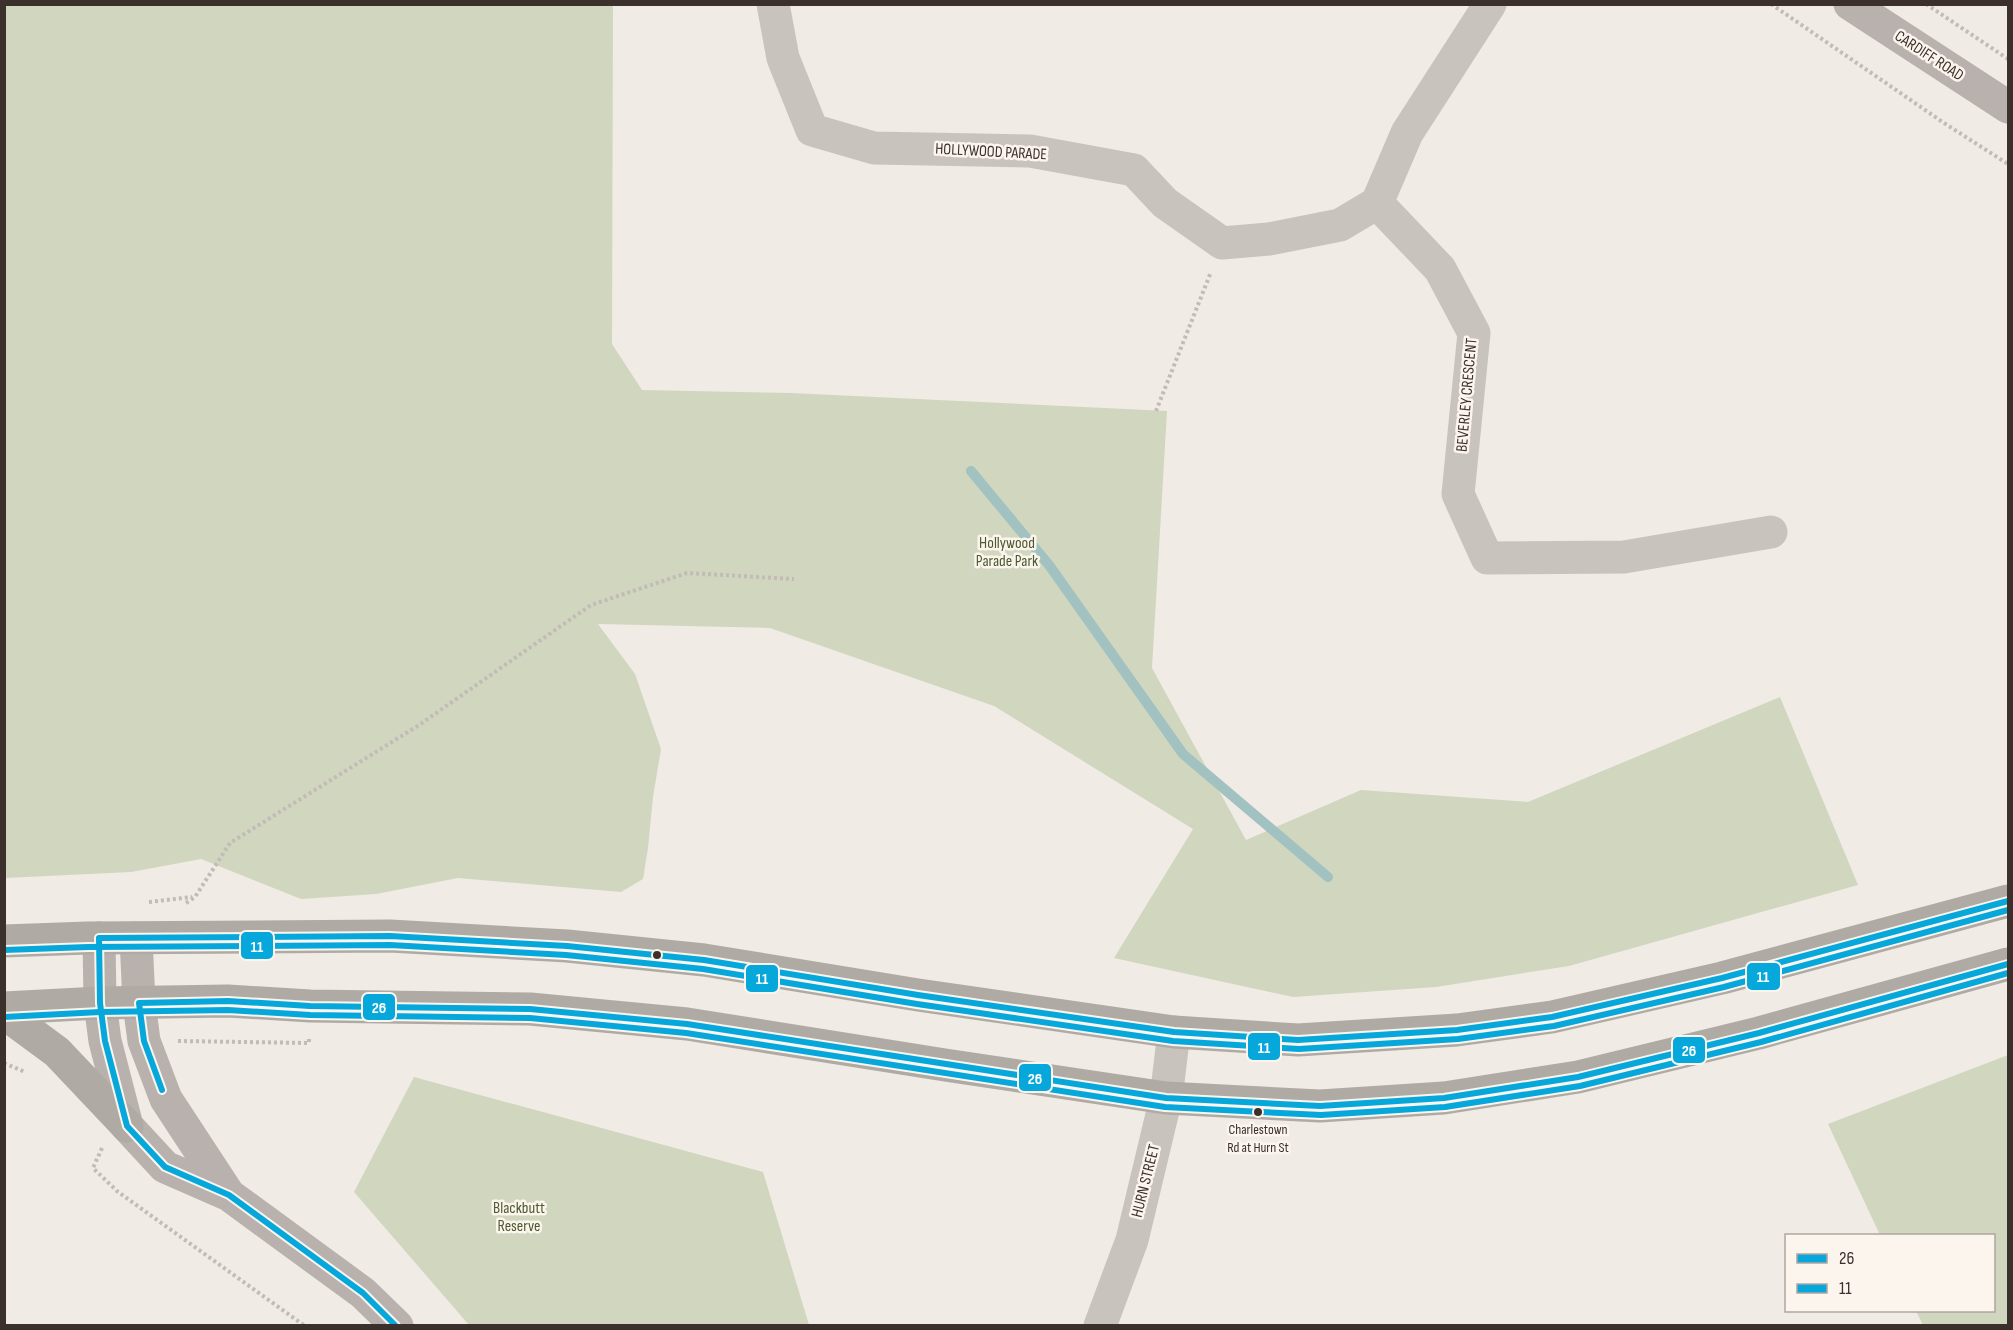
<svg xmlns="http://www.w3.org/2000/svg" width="2013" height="1330" viewBox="0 0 2013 1330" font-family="'Sofia Sans Condensed',sans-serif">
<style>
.green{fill:#d1d6bf}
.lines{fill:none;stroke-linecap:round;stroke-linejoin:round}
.stream{stroke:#a1c2c1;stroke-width:10}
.path{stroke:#c2bbb6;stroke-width:4;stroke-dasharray:3 3;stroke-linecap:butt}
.minor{stroke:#c9c3be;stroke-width:33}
.major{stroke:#b8b1ad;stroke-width:33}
.highway{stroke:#afaaa4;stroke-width:33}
.bus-1-casing{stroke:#fbf5ee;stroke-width:10}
.bus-2-casing{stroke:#fbf5ee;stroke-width:10}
.bus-1{stroke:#06a8db;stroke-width:6}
.bus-2{stroke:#06a8db;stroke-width:6}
.bus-dot{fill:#3b302b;stroke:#fbf5ee;stroke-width:2}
.labels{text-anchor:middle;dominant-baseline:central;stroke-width:5;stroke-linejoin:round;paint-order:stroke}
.bus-label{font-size:14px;fill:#3b302b;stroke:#fbf5ee}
.street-label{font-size:16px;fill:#3b302b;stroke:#fbf5ee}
.park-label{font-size:16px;fill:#4a5a2e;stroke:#fbf5ee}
.line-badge{stroke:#fbf5ee;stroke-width:2}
.badge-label{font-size:16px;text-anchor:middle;font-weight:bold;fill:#fff}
</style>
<rect width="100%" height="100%" fill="#f0ebe5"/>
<path class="green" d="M4,5H613L612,344L642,390L791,393L1167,411L1152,668L1246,840L1361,790L1528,802L1780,697L1858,885L1569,966L1436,987L1293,997L1114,958L1193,829L994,706L770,628L598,624L635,674L661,749L653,797L648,848L643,879L621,892L458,878L376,894L301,899L201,859L131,872L5,878Z
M2008,1055V1325H1923L1916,1311L1994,1310V1236L1880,1235L1828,1124Z
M414,1077L763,1172L809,1325H469L354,1192Z"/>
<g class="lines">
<path class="stream" d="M971,471L1049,565L1183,754L1328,877"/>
<path class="path" d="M1771,4L1944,123L2008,164
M1926,4L2008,59
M1156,411L1211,272
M149,902L192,897
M186,903L195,897L230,843L419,725L591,605L687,573L794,579
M178,1041L309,1043V1037
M4,1063L25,1072
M102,1148L93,1168L118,1192L305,1326"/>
<path class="minor" d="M773,4L783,58L812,130L874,148L1030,151L1134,170L1165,203L1222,243L1269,239L1340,225L1377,203
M1490,4L1407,133L1377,203L1440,269L1474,333L1458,494L1487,558L1624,557L1771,532
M1100,1326L1132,1240L1166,1098L1174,1032"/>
<path class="major" d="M1850,4L2008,107
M99,938L100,1003L105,1041L127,1126L165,1167L229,1195L363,1293L397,1326
M136,938L139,1003L144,1041L166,1099L229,1195"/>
<path class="highway" d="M4,941L88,938L390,936L567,946L704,960L918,995L1174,1032L1298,1040L1457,1030L1552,1017L1722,978L2008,901
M4,1008L100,1003L228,1001L310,1006L530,1009L687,1024L945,1065L1166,1098L1320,1106L1444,1098L1578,1077L1759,1033L2008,964
M4,1013L57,1052L127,1126"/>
<g class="bus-1-casing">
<path id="bus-1" d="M162,1090L144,1041L139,1003L228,1001L310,1006L530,1009L687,1024L1166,1098L1320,1106L1444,1098L1578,1077L1759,1033L2008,964
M396,1326L363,1293L229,1195L165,1167L127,1126L105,1041L100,1003L99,938L390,936L567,946L704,960L918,995L1174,1032L1298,1040L1457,1030L1552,1017L1722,978L2008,901"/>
</g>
<g class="bus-2-casing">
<path id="bus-2" d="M4,950L88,947L390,945L566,955L703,969L917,1004L1173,1041L1299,1049L1458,1039L1554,1026L1724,987L2008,910
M4,1017L100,1012L228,1010L310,1015L530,1018L686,1033L1165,1107L1321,1115L1445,1107L1580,1086L1761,1042L2008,973"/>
</g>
<use href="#bus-1" class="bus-1"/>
<use href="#bus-2" class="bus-2"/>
</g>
<g class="bus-dot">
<circle cx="657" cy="955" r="5"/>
<circle cx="1258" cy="1112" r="5"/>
</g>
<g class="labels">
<g class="bus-label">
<text x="1258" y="1129">Charlestown<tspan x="1258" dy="18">Rd at Hurn St</tspan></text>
</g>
<g class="street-label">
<text transform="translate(1929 56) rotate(33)">CARDIFF ROAD</text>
<text transform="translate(991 152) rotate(3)">HOLLYWOOD PARADE</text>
<text transform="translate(1467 395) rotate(-85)">BEVERLEY CRESCENT</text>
<text transform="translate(1146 1181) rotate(-76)">HURN STREET</text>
</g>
<g class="park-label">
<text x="1007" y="543">Hollywood<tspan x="1007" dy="18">Parade Park</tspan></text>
<text x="519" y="1208">Blackbutt<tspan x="519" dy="18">Reserve</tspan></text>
</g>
</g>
<g class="line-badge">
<rect x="240" y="931" width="34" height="29" rx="6" fill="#06a8db"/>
<rect x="1746" y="962" width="35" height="29" rx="6" fill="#06a8db"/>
<rect x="745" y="964" width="34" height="29" rx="6" fill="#06a8db"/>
<rect x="362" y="993" width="34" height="28" rx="6" fill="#06a8db"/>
<rect x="1247" y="1032" width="34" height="29" rx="6" fill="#06a8db"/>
<rect x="1672" y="1036" width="34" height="28" rx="6" fill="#06a8db"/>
<rect x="1018" y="1063" width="34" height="29" rx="6" fill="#06a8db"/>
</g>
<g class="badge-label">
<text x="257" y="952">11</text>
<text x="1763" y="982">11</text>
<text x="762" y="984">11</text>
<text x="379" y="1013">26</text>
<text x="1264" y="1053">11</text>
<text x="1689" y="1056">26</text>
<text x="1035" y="1084">26</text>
</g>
<rect width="2013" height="1330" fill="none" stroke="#3b302b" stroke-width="12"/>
<rect x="1785" y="1234" width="210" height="78" fill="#fbf5ee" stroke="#aea6a0" stroke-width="1.5"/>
<rect x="1797" y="1254" width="30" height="9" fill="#06a8db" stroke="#aea6a0" stroke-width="1.5"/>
<text x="1839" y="1264" font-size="18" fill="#3b302b">26</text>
<rect x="1797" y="1284" width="30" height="9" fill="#06a8db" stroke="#aea6a0" stroke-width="1.5"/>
<text x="1839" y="1294" font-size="18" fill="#3b302b">11</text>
</svg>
